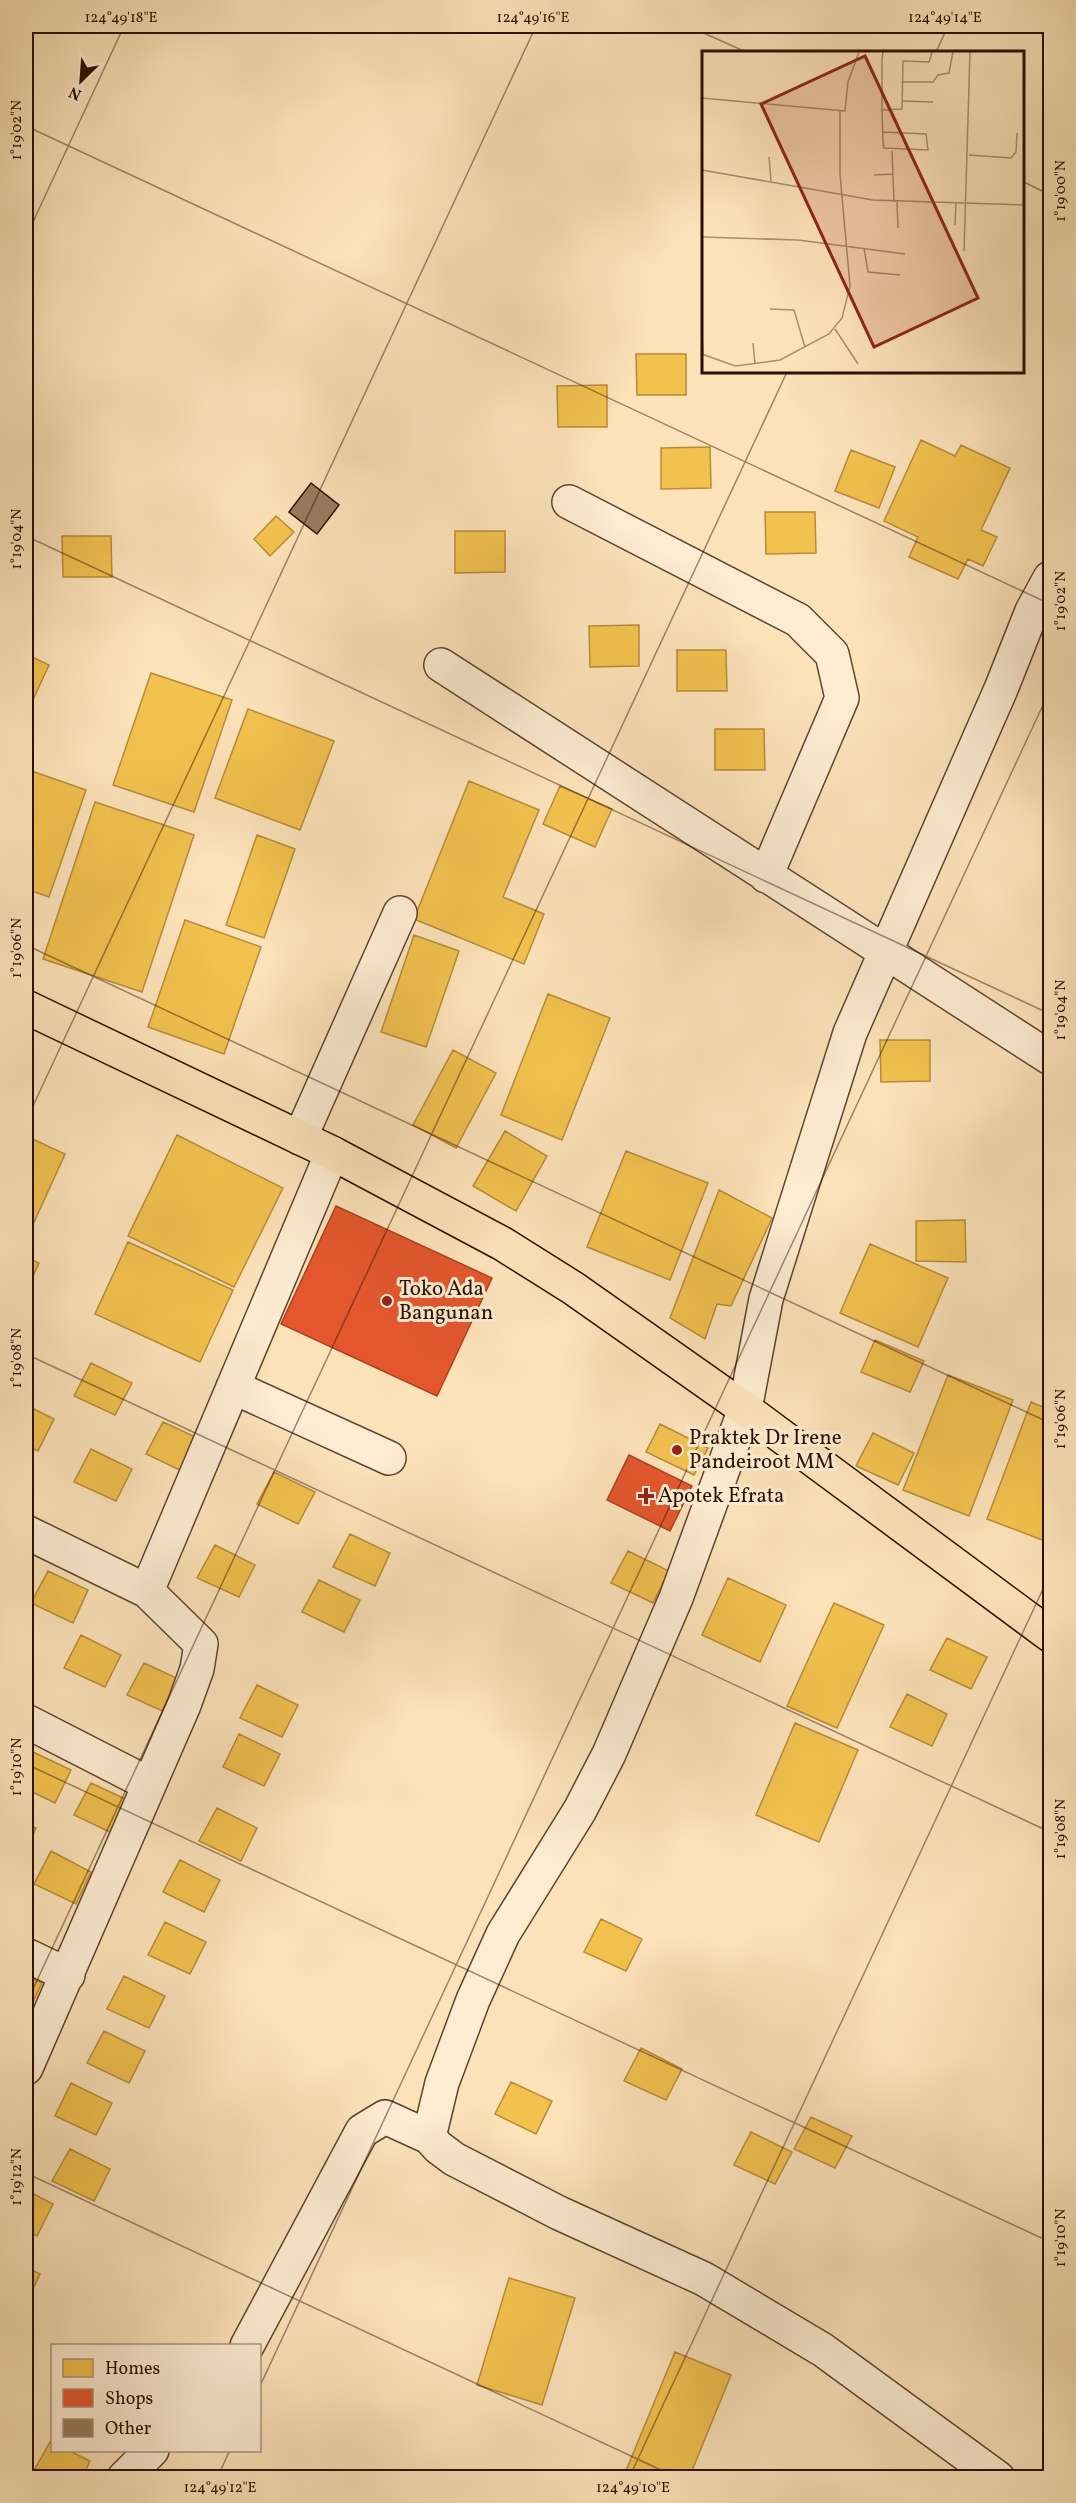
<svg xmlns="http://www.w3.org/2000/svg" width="1076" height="2503" viewBox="0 0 1076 2503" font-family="Vollkorn,serif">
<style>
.homes{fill:#f2c14e;stroke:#b78b37;stroke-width:1.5}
.shops{fill:#e4572e;stroke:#ad4120;stroke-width:1.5}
.building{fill:#987c60;stroke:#2c0e00;stroke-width:1.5}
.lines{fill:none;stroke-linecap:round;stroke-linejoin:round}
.minor-casing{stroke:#60432e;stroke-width:36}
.major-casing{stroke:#2c0e00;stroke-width:36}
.minor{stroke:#fdecd2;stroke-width:33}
.major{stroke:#fce2b9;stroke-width:33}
.ticks{fill:none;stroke:#2c0e00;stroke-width:1.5;stroke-opacity:0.45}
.poi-dot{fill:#8f2418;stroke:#fdecd2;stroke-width:2}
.labels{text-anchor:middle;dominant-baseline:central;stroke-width:6;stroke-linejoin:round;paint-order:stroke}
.poi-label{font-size:21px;fill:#2c0e00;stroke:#fdecd2;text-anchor:start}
.inset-road{fill:none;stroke:#a98d6f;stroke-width:1.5}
.view{fill:#8f2418;fill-opacity:0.15;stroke:#8f2418;stroke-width:3}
.inset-edge{fill:none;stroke:#2c0e00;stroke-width:3}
.neatline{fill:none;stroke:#2c0e00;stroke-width:2}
.ticks-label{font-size:15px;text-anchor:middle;fill:#2c0e00}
</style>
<rect width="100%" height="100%" fill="#fce2b9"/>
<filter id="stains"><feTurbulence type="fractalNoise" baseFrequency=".00333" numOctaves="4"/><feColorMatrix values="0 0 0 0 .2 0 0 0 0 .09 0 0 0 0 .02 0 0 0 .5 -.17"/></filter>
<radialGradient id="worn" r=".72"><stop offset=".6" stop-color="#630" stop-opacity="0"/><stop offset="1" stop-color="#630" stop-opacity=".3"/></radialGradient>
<path class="homes" d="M636,354H686V395H637Z
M607,385V427H558L557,386Z
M921,440L955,456L961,445L1010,468L981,530L997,537L983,566L968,559L958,579L909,557L918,537L884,521Z
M710,447L711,488L661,489V448Z
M851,450L895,467L879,508L835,491Z
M765,512H815L816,553L766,554Z
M276,516L294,532L270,556L254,539Z
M455,531H505V572L455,573Z
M62,536H111L112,577H63Z
M639,625V666L590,667L589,626Z
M677,650H726L727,691H677Z
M26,654L49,665L26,715Z
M151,673L232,700L194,812L113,785Z
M248,709L334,741L300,830L215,798Z
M715,729H764L765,770H715Z
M26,769L86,790L49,897L26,889Z
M469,781L539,810L503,897L544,914L524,964L414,919Z
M560,786L612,809L595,847L543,824Z
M95,802L194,835L142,992L43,959Z
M257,835L295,849L264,938L226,925Z
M185,920L261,947L224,1054L148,1027Z
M414,935L459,951L426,1047L381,1032Z
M548,994L610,1018L562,1140L501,1115Z
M880,1040H930V1081L881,1082Z
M453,1050L496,1073L456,1148L413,1125Z
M505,1131L547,1156L516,1211L473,1186Z
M177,1135L283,1188L234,1287L128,1236Z
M26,1136L65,1154L26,1240Z
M626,1151L708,1183L670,1280L587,1247Z
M719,1190L772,1218L731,1306L717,1304L705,1339L670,1318Z
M965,1220L966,1262L916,1261V1221Z
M128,1242L233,1290L200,1362L95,1314Z
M870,1244L948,1278L918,1347L840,1313Z
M26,1257L39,1263L26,1292Z
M875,1340L924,1361L910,1392L861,1372Z
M91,1363L132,1383L115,1415L74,1396Z
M948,1375L1013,1400L969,1516L903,1490Z
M1031,1402L1050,1410V1543L987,1519Z
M26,1405L54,1419L38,1451L26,1445Z
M163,1422L204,1441L188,1474L146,1454Z
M660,1424L708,1448L694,1475L646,1452Z
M873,1433L914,1453L898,1485L856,1466Z
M91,1449L132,1469L116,1501L74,1482Z
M274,1472L315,1492L298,1524L257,1504Z
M350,1534L390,1553L375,1586L333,1567Z
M215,1545L255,1565L239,1597L197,1578Z
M628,1551L669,1571L653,1603L611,1583Z
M48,1571L88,1590L73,1623L31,1603Z
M728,1578L786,1605L760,1662L702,1635Z
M319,1580L360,1600L344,1632L302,1612Z
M834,1603L884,1625L837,1728L787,1706Z
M81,1635L121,1655L105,1687L64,1668Z
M947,1638L987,1657L971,1689L930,1670Z
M144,1663L185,1682L169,1714L127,1695Z
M257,1685L298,1705L282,1737L240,1718Z
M907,1694L947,1714L932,1746L890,1727Z
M795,1723L858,1750L819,1842L756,1815Z
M239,1734L280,1754L264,1786L223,1767Z
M31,1751L71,1770L55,1803L26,1789V1760Z
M91,1783L132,1802L116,1835L74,1815Z
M217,1808L257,1828L241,1861L199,1841Z
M26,1823L36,1828L26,1850Z
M51,1851L91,1872L76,1904L34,1884Z
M180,1860L220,1880L204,1912L163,1892Z
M601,1919L642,1939L626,1971L584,1952Z
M165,1922L206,1942L190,1974L148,1955Z
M26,1976L42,1983L26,2016Z
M124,1976L165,1996L149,2028L107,2009Z
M104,2031L145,2051L129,2083L87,2063Z
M641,2048L682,2069L666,2100L624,2081Z
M511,2082L552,2101L536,2134L495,2114Z
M71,2083L112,2103L96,2135L55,2116Z
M811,2117L852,2136L835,2168L794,2149Z
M751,2132L792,2152L775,2184L734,2165Z
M70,2149L110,2169L94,2201L52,2181Z
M26,2190L53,2204L37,2236L26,2230Z
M26,2267L40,2274L26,2304Z
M509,2278L575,2298L542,2405L477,2385Z
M675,2352L731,2375L689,2478H623Z
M50,2442L52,2443V2450H68L90,2461L82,2478H39L32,2474Z"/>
<path class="shops" d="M336,1206L492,1278L437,1396L281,1324Z
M629,1455L692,1486L670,1531L607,1500Z"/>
<path class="building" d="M311,483L339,505L317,534L289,512Z"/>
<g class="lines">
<g class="minor-casing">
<path id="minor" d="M569,502L798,620L832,654L842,698L766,876
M441,665L1050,1058
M300,1138L400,913
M233,1387L389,1458
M26,1532L147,1591L201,1644L197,1669L184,1705L26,2068
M147,1591L332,1153
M26,1721L149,1784
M26,1955L68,1975
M429,2137L442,2083L473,2000L503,1934L580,1810L609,1754L676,1598L745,1409L766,1299L850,1033L1001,689L1032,611L1050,578
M247,2346L362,2131L385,2117L429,2137L438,2147L454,2159L559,2213L704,2279L823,2350L998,2478
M124,2478L152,2450"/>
</g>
<g class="major-casing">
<path id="major" d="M26,1007L332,1153L503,1244L573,1288L745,1409L1050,1635"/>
</g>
<use href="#minor" class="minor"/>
<use href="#major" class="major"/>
</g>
<path class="ticks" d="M688,26L746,52M936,52L948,26M26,126L1050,604M1024,182L1050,195M26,237L124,26M26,536L1050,1014M26,945L1050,1423M26,1121L536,26M26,1354L1050,1832M26,1764L1050,2242M26,2004L787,372M26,2173L678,2478M260,2386L1050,690M217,2478L230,2450M629,2478L1050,1574M1041,2478L1050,2457"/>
<g class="poi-dot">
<circle cx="387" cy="1301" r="6"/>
<circle cx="677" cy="1450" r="6"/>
<path d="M643 1487h6v6h6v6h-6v6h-6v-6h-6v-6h6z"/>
</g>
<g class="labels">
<g class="poi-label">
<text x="399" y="1289">Toko Ada<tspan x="399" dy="24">Bangunan</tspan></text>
<text x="689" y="1438">Praktek Dr Irene<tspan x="689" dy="24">Pandeiroot MM</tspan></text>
<text x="658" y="1496">Apotek Efrata</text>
</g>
</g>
<g transform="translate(702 51)">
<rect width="322" height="322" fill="#fce2b9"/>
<path class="inset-road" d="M201,31H231L236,24L247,22L251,1M0,47L143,60L146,31L157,1M201,50L231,51M180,59L200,58L201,10L227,11L230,1M181,81L224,83L226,99L182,97L181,90L180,59V9L181,1M190,100L192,151M267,104L309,107L314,101L315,82M67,106L69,130M0,119L171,149L323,154M172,124L191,123M195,151L196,177M253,174L254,151M0,186L96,189L203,203M162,197L166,221L198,224M262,200L268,1M68,258L92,259L103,296M133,278L156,313M0,279L1,304M51,292L53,313M0,303L33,315L78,309L127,283L140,267L148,235L138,123V60"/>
<path class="view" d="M163,5L276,247L172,296L59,53Z"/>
<rect width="322" height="322" class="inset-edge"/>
</g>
<rect width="1076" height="2503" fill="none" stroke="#fce2b9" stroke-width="66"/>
<rect x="51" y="2344" width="210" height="108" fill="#fdecd2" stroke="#a9937e" stroke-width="1.5"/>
<rect x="63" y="2359" width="30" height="18" fill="#f2c14e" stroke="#a9937e" stroke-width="1.5"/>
<text x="105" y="2374" font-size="18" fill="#2c0e00">Homes</text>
<rect x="63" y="2389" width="30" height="18" fill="#e4572e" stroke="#a9937e" stroke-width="1.5"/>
<text x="105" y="2404" font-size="18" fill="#2c0e00">Shops</text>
<rect x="63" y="2419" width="30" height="18" fill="#987c60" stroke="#a9937e" stroke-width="1.5"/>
<text x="105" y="2434" font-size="18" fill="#2c0e00">Other</text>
<g transform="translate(81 81) rotate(205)" stroke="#fdecd2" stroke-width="4.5" paint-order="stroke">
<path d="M0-4.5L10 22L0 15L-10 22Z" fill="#2c0e00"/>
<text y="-9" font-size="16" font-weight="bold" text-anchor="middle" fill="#2c0e00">N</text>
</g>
<rect x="33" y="33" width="1010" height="2437" class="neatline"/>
<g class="ticks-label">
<text x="121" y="22">124°49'18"E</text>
<text x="533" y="22">124°49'16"E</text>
<text x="945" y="22">124°49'14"E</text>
<text transform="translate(16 130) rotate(-90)" y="5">1°19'02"N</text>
<text transform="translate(1060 191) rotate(-90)" y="5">1°19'00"N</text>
<text transform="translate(16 539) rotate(-90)" y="5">1°19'04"N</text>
<text transform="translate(1060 601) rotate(-90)" y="5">1°19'02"N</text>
<text transform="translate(16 948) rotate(-90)" y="5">1°19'06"N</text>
<text transform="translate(1060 1010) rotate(-90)" y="5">1°19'04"N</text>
<text transform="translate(16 1358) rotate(-90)" y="5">1°19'08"N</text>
<text transform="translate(1060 1419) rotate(-90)" y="5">1°19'06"N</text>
<text transform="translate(16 1767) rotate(-90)" y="5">1°19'10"N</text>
<text transform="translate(1060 1829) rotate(-90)" y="5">1°19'08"N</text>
<text transform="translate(16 2177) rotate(-90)" y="5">1°19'12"N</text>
<text transform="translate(1060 2238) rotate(-90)" y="5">1°19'10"N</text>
<text x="220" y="2492">124°49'12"E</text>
<text x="633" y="2492">124°49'10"E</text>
</g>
<rect width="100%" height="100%" filter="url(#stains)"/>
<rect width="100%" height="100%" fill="url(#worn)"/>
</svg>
